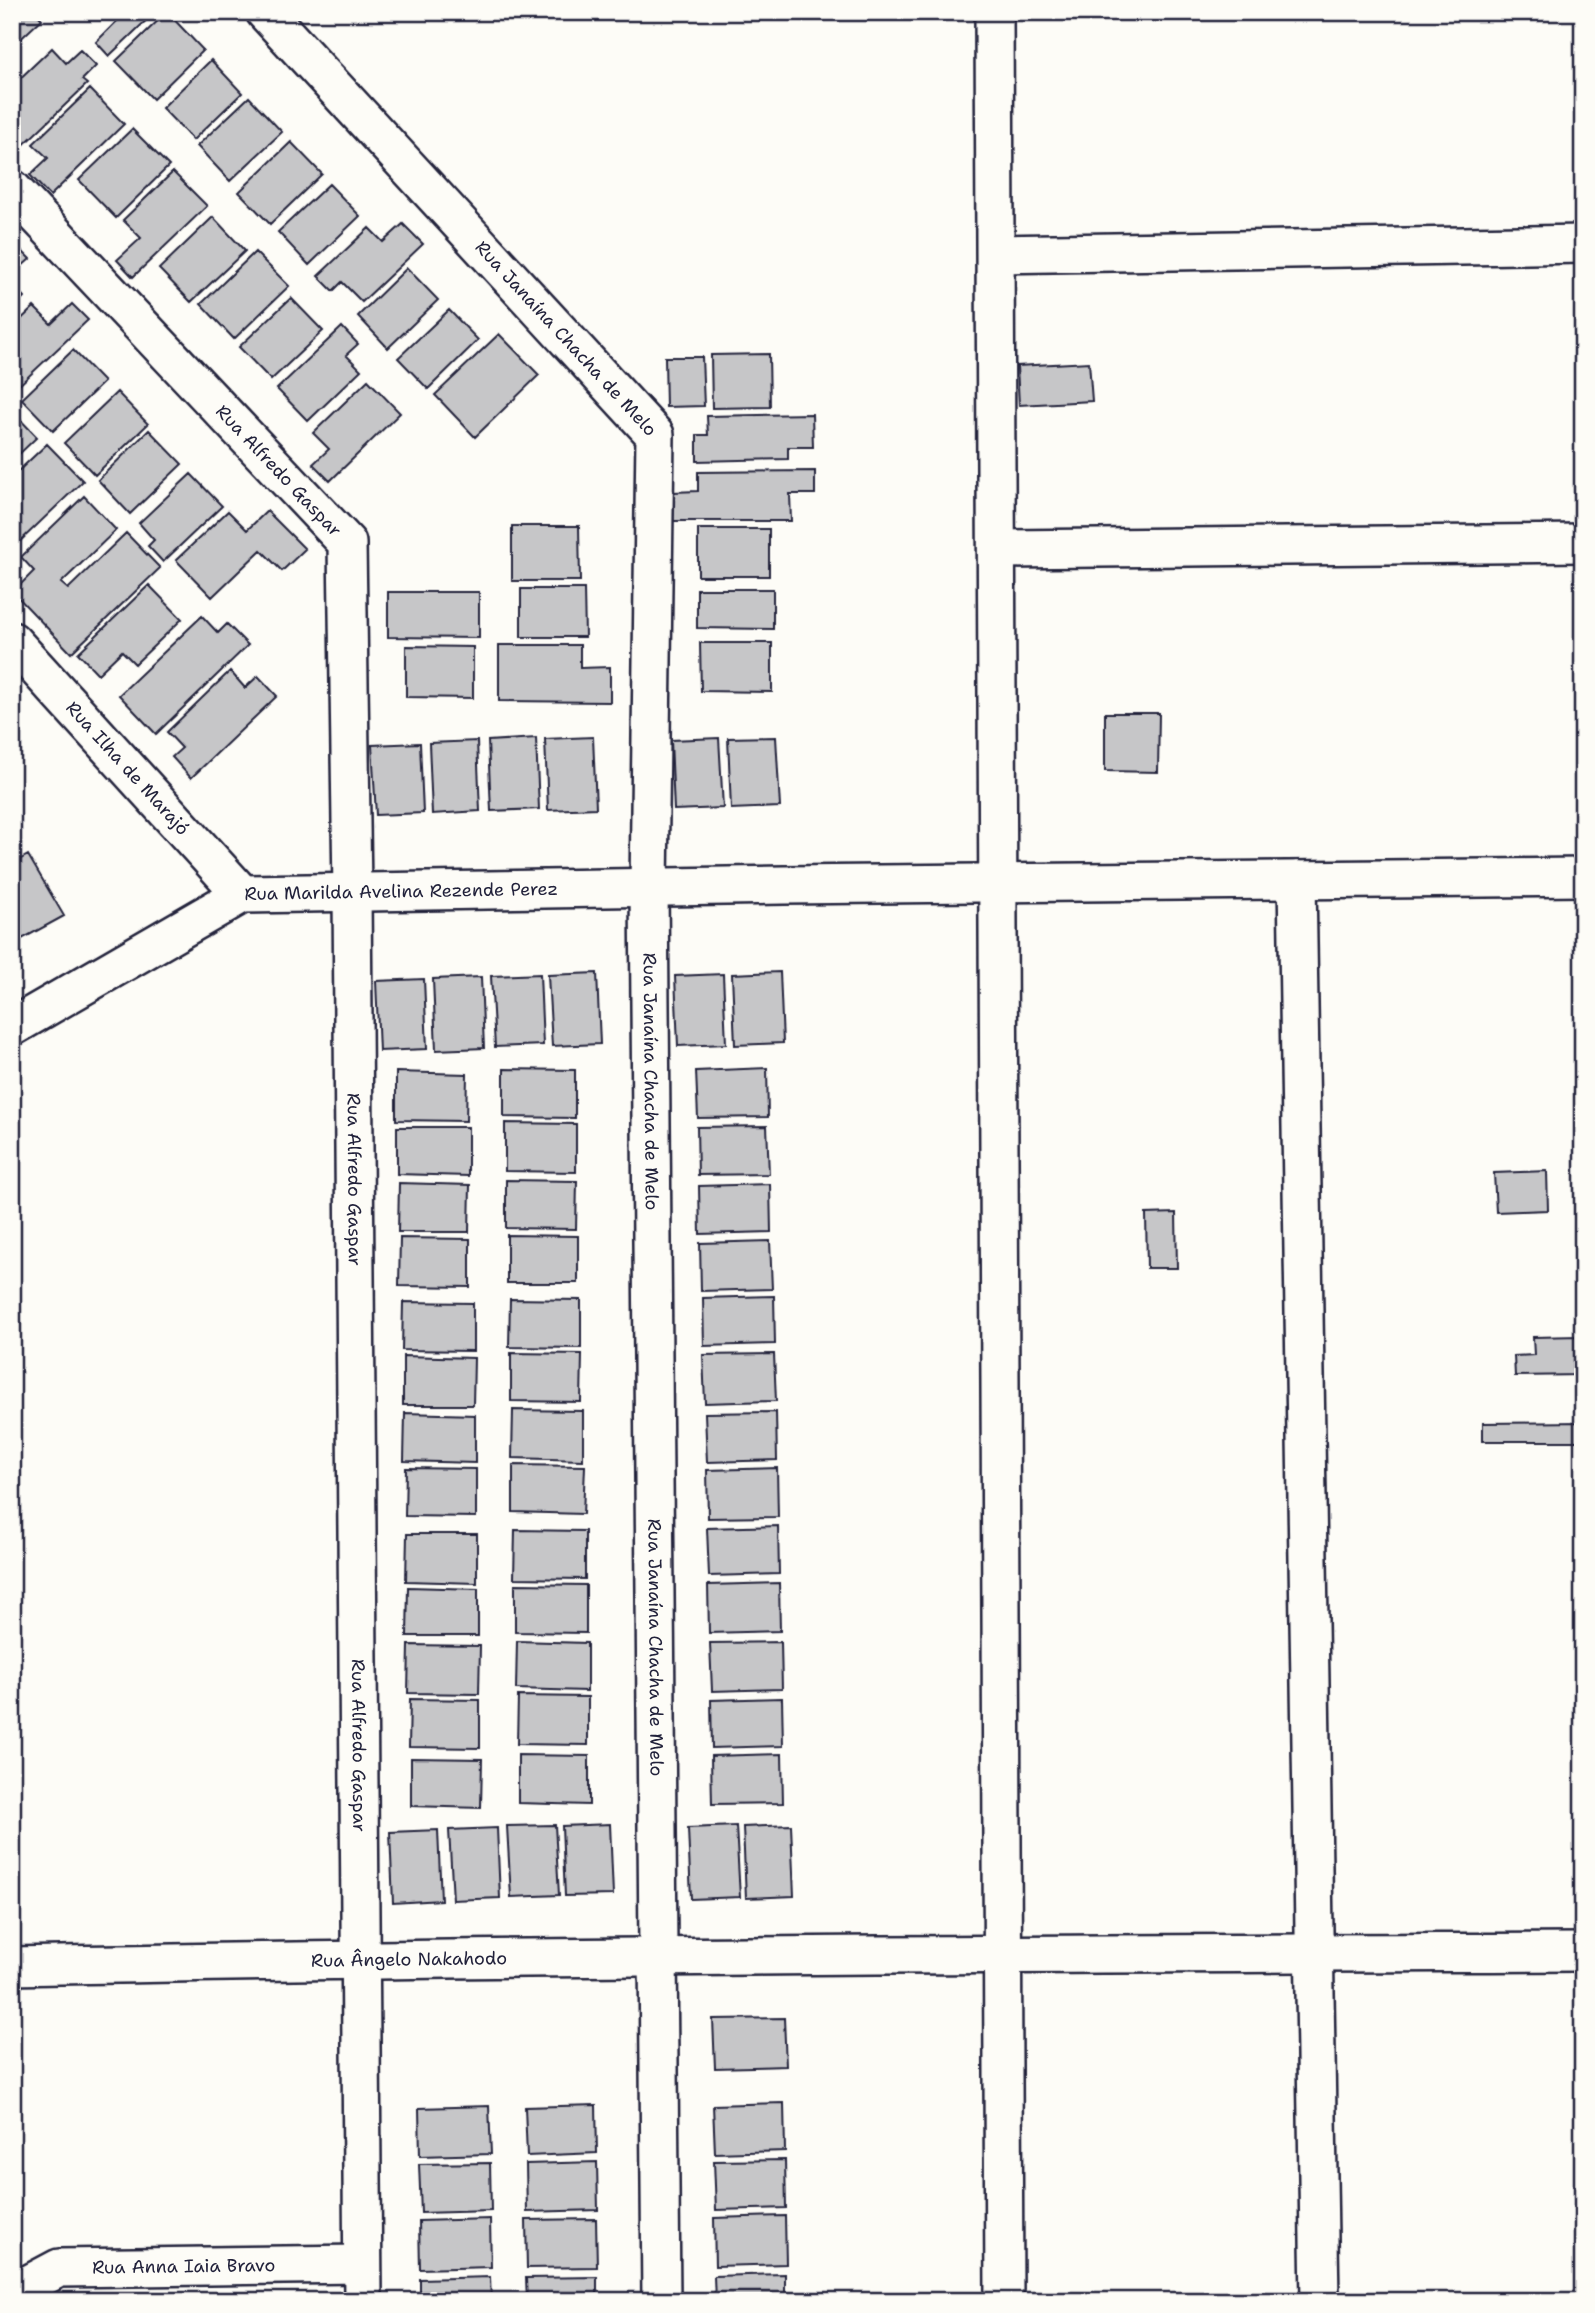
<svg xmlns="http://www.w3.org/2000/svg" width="1595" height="2313" viewBox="0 0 1595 2313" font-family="'Shantell Sans',sans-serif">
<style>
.building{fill:#c6c6c8;stroke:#22223b;stroke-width:2}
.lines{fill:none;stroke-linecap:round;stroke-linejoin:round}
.street-casing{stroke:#22223b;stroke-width:42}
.street{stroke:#fdfcf7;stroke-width:37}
.labels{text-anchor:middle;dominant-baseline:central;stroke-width:5;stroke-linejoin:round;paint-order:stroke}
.street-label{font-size:18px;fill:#22223b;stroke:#fdfcf7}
</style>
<rect width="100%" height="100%" fill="#fdfcf7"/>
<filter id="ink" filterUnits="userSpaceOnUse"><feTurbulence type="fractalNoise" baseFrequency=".0143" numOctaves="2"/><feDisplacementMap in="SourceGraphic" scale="14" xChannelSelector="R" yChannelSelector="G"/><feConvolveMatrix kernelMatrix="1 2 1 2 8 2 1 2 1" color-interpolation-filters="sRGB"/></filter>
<g filter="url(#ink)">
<path class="building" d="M12,12H35L42,19L12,47Z
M126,12H155L109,56L96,42Z
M167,12L203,50L153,99L116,61Z
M52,48L66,63L80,50L96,66L82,80L87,84L12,156V117L15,114L12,112V86Z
M211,60L242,93L193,140L162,108Z
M90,89L124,124L50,196L30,175L48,158L33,144Z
M249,97L282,132L230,181L197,146Z
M132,129L169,166L116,218L79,180Z
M291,142L322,174L270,224L239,192Z
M173,172L207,206L133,277L117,260L141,238L123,220Z
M329,184L360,216L309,265L278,232Z
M213,217L245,251L191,302L159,269Z
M403,224L423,244L362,302L342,282L333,291L318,276L369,228L383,242Z
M12,241L30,259L12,275Z
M255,252L289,286L234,339L201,304Z
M407,268L438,300L388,348L358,316Z
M12,284L24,297L12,309Z
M291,298L323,331L271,380L239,347Z
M72,304L88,320L12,392V328L34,307L51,324Z
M449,310L478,340L428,389L398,358Z
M342,327L358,344L346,355L361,370L308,421L277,389Z
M499,334L539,375L475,437L435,395Z
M73,350L104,382L53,431L22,399Z
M769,354L770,407L712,408L711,355Z
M665,357H702L704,406L666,407Z
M1089,362L1092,401L1019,405L1017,366Z
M368,380L400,413L330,481L313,464L329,449L313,433Z
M117,392L148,424L95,475L64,443Z
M12,411L37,437L12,461Z
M812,414L813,447H788V459L697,461V435H708L707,416Z
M149,430L182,464L130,514L98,480Z
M47,444L83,481L12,549V477Z
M815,471V494H790L791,521H673V492L698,491V472Z
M191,474L222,506L163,562L148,546L154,540L139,523Z
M84,496L116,530L61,583L68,589L126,533L160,568L71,653L13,592L34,571L21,557Z
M228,511L247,530L267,511L305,549L282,571L261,550L212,597L176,560Z
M512,526H579L580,581H512Z
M698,529H769V576H698Z
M149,585L182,619L135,664L122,651L98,674L78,653Z
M521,589H584L585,637H521Z
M697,589H773V629L697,628Z
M388,592H479V638L388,637Z
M202,616L218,633L227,624L248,645L156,734L119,695Z
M700,643H772V692L701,691Z
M499,645H580V668L610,667V702L499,701Z
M406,646L473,647V698L406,697Z
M230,671L245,688L258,676L277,696L191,778L172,757L182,748L167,732Z
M1105,713H1159L1158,772L1105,771Z
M593,737L596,808L548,810L545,739Z
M776,737L780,807L731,809L728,738Z
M536,738L539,809L491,811L488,741Z
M719,738L723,808L674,810L671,740Z
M477,741L480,811L432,814L429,743Z
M420,743L423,813L376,815L372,745Z
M28,855L64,916L22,939L12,923V864Z
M780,972L783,1043L735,1045L732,974Z
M597,973L600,1044L552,1046L548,975Z
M540,974L543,1045L495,1047L491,976Z
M723,974L726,1044L678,1046L675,976Z
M481,977L484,1048L436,1050L433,979Z
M424,979L427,1049L379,1051L376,981Z
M767,1068L768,1117L698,1118L696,1071Z
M504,1069L575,1070V1118L504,1117Z
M396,1072L467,1074L466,1121L396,1120Z
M505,1123L576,1124V1172L505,1171Z
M767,1126L769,1174L698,1175L697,1127Z
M397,1127H468V1176L397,1174Z
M1547,1171L1548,1210L1496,1212L1494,1173Z
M506,1180L577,1181L576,1229L506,1228Z
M399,1183L470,1185L469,1232H398Z
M770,1184L771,1232L700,1234L699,1186Z
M1176,1213L1177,1268H1147L1146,1214Z
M507,1235L578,1236V1283H507Z
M400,1238L470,1239V1287L399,1286Z
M770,1241L772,1289L701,1291L700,1243Z
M774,1296L775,1344L704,1346L703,1298Z
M510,1299L581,1300V1348L509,1347Z
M403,1302L473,1303V1351L402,1350Z
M1580,1336L1581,1375L1515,1376L1514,1356L1534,1355L1533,1337Z
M511,1353L582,1354L581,1402L511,1401Z
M774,1354L776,1401L705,1403L703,1355Z
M403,1356L474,1358L473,1405H403Z
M513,1410L583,1411V1460L512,1458Z
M776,1412L777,1460L707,1462L705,1413Z
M405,1413L475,1415V1463L404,1461Z
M1583,1422V1441H1483V1423Z
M513,1465L585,1466L583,1514L513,1512Z
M406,1468L476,1469V1517L405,1516Z
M777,1468L778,1517L708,1518L707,1470Z
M778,1526L779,1574L709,1576L707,1528Z
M515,1530L585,1531V1579L514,1578Z
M407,1534H477V1583L406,1581Z
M779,1583L780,1631L709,1633L708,1585Z
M515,1584L586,1585V1633L515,1632Z
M408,1587L478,1589V1636H407Z
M517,1641L587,1643V1691L516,1689Z
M781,1642L782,1689L712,1691L710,1643Z
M409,1645L480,1646L479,1694L408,1693Z
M518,1696L588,1697V1745L517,1744Z
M782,1698L783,1746L712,1748L711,1700Z
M410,1699L480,1700V1748L409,1747Z
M782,1754L783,1803L712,1804L711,1756Z
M518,1755L589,1756V1805L518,1803Z
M411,1758L482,1759L481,1808L411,1806Z
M610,1824L613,1895L565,1896L562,1826Z
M555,1825L559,1895L511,1897L507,1826Z
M791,1825L794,1896L746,1898L743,1827Z
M736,1826L740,1897L691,1899L688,1828Z
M497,1828L500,1898L453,1900L449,1830Z
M438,1830L441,1900L393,1903L390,1832Z
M784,2018L786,2066L715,2068L713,2019Z
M784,2103L785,2151L715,2153L713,2105Z
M596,2105L597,2153L527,2156L525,2107Z
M489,2106L491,2154L420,2156L419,2108Z
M785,2160L786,2208L716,2210L714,2161Z
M597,2162L598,2210L527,2212L526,2164Z
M490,2163L491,2211L421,2213L419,2164Z
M785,2216L786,2264L715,2266L714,2218Z
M490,2219L491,2267L420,2269L419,2221Z
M596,2219L597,2267L527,2268L526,2220Z
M785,2274V2301H715L714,2276Z
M490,2277L491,2301H420V2279Z
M597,2277V2301H527L526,2278Z"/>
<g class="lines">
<g class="street-casing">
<g id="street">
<path id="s1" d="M265,12L655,435L649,887L661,2301"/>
<path d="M994,12L1004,2301"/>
<path id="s2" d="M12,189L347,543L352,892L363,2301"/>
<path d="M996,254L1583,244"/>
<path d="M997,549L1583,543"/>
<path id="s3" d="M12,641L242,894"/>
<path d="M1297,880L1320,2301"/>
<path id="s4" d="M12,1027L242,894L784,885L1583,877"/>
<path id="s5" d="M12,1966C536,1955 1059,1954 1583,1952"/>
<path id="s6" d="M12,2293L59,2268L362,2264"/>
</g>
</g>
<use href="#street" class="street"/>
</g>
</g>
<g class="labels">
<g class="street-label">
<text stroke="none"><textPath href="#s1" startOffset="444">Rua Janaína Chacha de Melo</textPath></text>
<text stroke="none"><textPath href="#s2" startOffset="388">Rua Alfredo Gaspar</textPath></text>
<text stroke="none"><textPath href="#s3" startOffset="172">Rua Ilha de Marajó</textPath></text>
<text stroke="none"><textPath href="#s4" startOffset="425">Rua Marilda Avelina Rezende Perez</textPath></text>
<text stroke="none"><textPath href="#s1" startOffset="1222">Rua Janaína Chacha de Melo</textPath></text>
<text stroke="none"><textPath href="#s2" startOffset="1124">Rua Alfredo Gaspar</textPath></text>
<text stroke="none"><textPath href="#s1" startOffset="1788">Rua Janaína Chacha de Melo</textPath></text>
<text stroke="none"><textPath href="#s2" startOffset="1690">Rua Alfredo Gaspar</textPath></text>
<text stroke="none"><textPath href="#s5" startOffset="397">Rua Ângelo Nakahodo</textPath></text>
<text stroke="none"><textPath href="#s6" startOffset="178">Rua Anna Iaia Bravo</textPath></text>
</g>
</g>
<rect width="1595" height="2313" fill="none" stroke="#fdfcf7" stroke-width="42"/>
<rect x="21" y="21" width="1553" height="2271" fill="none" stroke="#22223b" stroke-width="2.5" filter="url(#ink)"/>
</svg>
